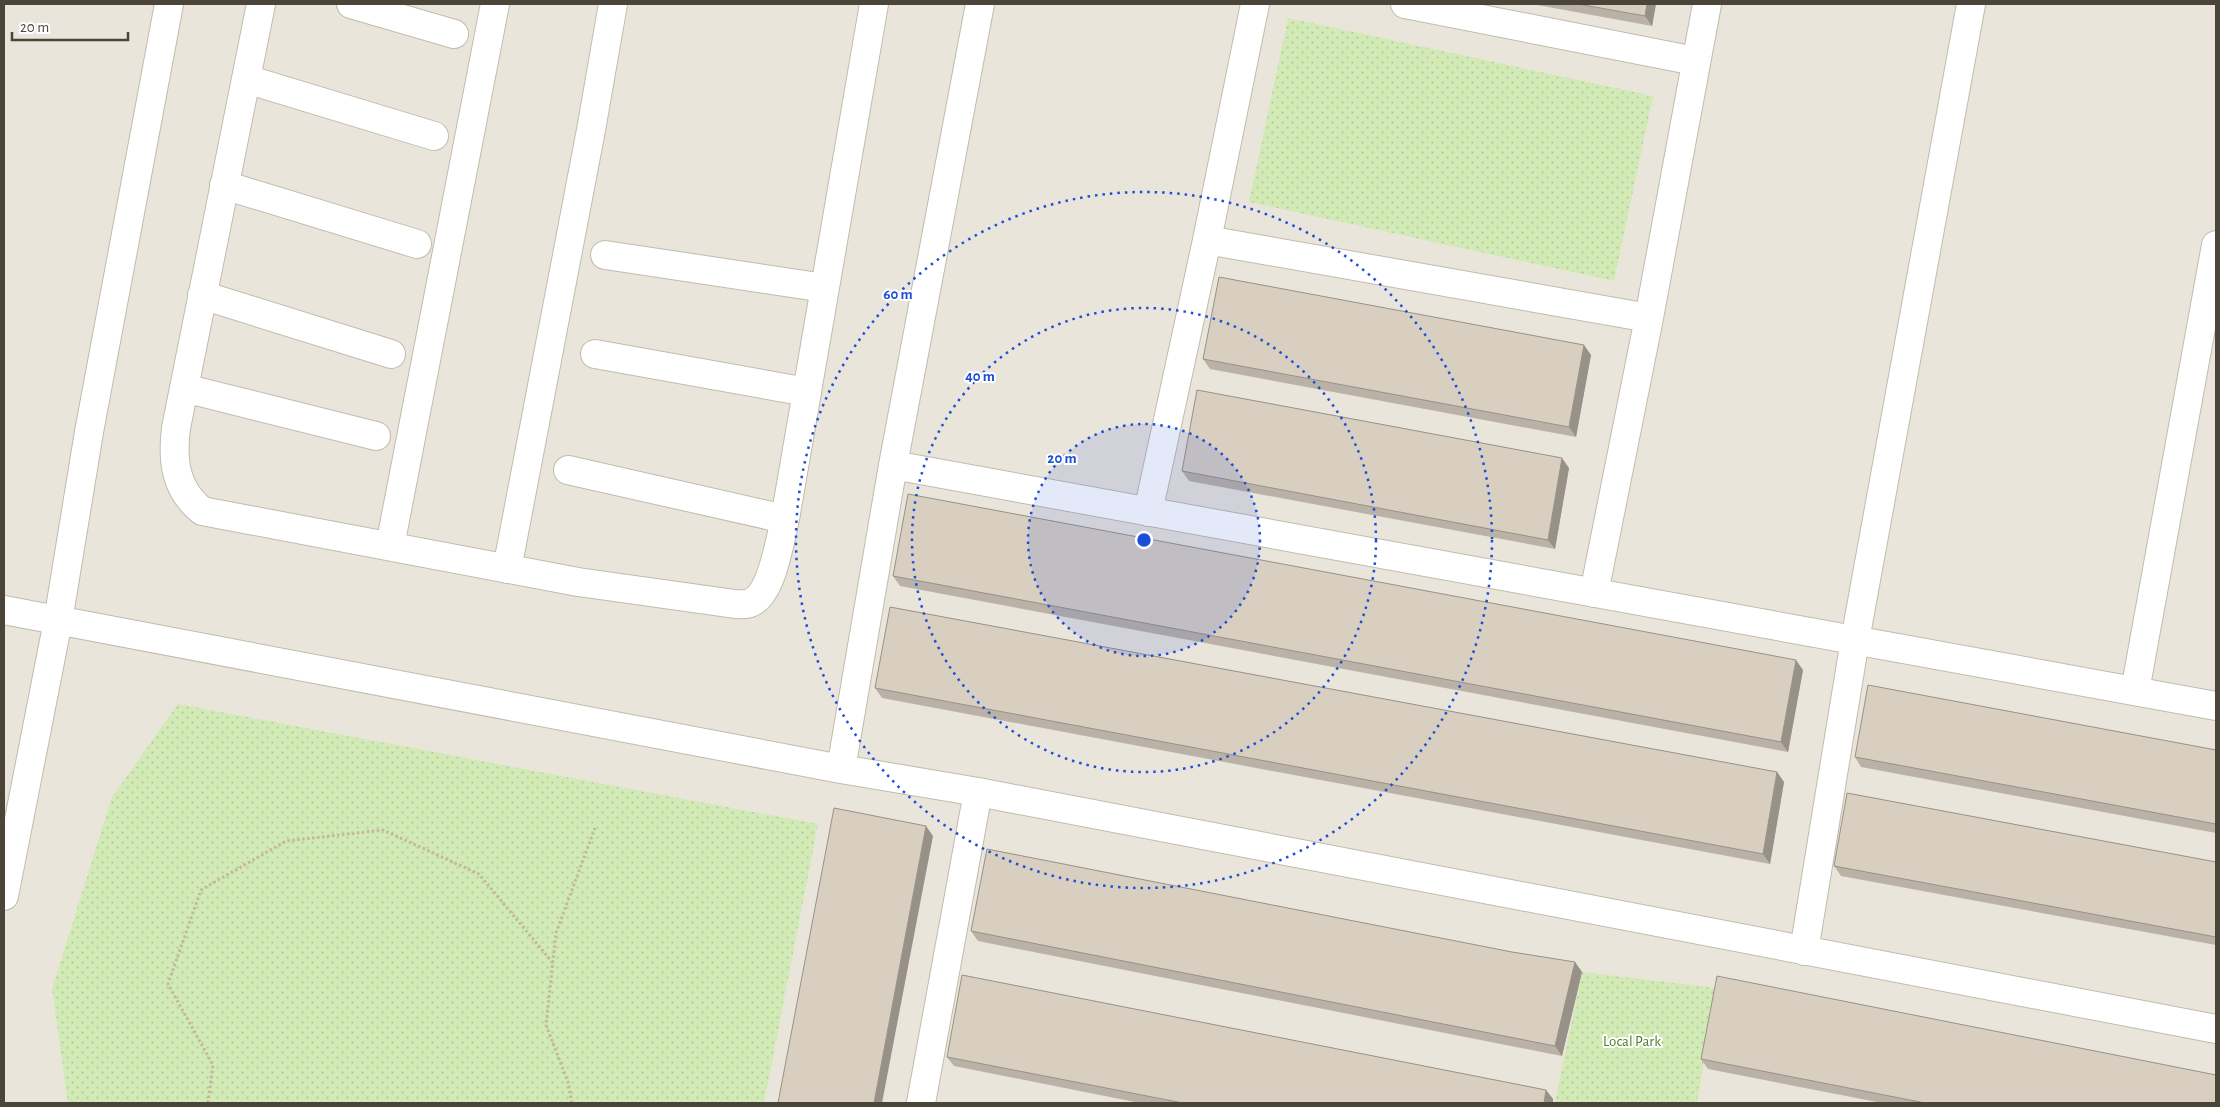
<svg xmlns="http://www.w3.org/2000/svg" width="2220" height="1107" viewBox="0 0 2220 1107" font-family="'Alegreya Sans',sans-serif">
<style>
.residential{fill:#eae5da}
.grass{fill:url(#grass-dots)}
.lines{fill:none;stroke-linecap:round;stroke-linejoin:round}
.minor-casing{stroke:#c2bbae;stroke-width:30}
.path{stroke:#c4b79f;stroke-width:3;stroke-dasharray:2.5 2.5;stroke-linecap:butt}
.minor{stroke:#fff;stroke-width:28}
.wall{fill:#bab2a6}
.shaded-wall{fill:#979187}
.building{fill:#d8cfc1;stroke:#979187}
.ring{fill:none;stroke:#1d4ed8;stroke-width:2.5;stroke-dasharray:2.5 5}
.labels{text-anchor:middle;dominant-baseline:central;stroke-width:4;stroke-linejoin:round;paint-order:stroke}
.park-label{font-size:15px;fill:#4a7f2a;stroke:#fff}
.centre{fill:#1d4ed8;stroke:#fff;stroke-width:2.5}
.ring-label{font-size:15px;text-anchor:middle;font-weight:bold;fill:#1d4ed8;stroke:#fff;stroke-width:4;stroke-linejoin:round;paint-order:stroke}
</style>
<defs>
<pattern id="grass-dots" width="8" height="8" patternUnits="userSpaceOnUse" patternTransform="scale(1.25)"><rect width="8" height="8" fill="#d2eab5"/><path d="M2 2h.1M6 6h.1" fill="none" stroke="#b6ca9c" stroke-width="1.8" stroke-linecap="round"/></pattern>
</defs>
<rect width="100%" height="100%" fill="#f6f3ec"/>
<path class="residential" d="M4,4H2216V1103H4Z"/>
<path class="grass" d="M1288,18L1653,96L1614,281L1249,202Z
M178,704L818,824L764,1103H68L52,989L112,797Z
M1582,972L1716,988L1697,1103H1555Z"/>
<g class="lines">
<g class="minor-casing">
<path id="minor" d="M261,4L176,428C172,461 175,489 202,511L578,582L735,604C739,604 746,605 750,603C772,595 780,540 785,519L874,4
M351,4L454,34
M1405,4L1695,61
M246,79L434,136
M224,185L417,244
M1207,240L1649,318
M605,255L825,288
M202,295L391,354
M595,354L807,392
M184,388L376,436
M893,465L2216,706
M568,470L785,519
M1148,512L1207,240L1255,4
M390,546L495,4
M507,569L591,130L613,4
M1594,593L1649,318L1707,4
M4,610L841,769L978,792L2216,1029
M2135,691L2216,245
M841,769L893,465L980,4
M4,896L58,621L89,432L169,4
M1804,951L1855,640L1971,4
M921,1103L978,792"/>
</g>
<path class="path" d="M208,1103L213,1065L168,984L201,890L286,841L383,830L479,874L553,963
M572,1103L568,1082L546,1025L556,933L595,828"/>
<use href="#minor" class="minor"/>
</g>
<path class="wall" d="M1532,4H1656L1652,26Z
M1591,355L1576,437L1210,369L1203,359Z
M1569,468L1555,549L1189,481L1182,471Z
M893,576L1803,670L1788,752L900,586Z
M875,688L1777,772L1784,782L1770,864L882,698Z
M2216,750V833L1861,767L1855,757Z
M2216,862V945L1841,876L1834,866Z
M971,931L1575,962L1582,972L1562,1056L978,941Z
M947,1057L1546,1090L1553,1099V1103H1140L954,1066Z
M1701,1059L2216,1103H1882L1708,1069Z"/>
<path class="shaded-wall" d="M1647,4H1656L1652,26L1645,16Z
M1584,345L1591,355L1576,437L1569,427Z
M1562,458L1569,468L1555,549L1548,540Z
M1796,660L1803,670L1788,752L1781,742Z
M1777,772L1784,782L1770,864L1763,854Z
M926,826L933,836L882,1103H874Z
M1575,962L1582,972L1562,1056L1555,1046Z
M1546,1090L1553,1099V1103H1544Z"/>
<path class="building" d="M1578,4H1647L1645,16Z
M1219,277L1584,345L1569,427L1203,359Z
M1197,390L1562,458L1548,540L1182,471Z
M908,494L1796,660L1781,742L893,576Z
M890,607L1777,772L1763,854L875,688Z
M1868,685L2216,750V824L1855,757Z
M1847,793L2216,862V937L1834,866Z
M834,808L926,826L874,1103H778Z
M987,849L1512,952L1575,962L1555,1046L971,931Z
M962,975L1546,1090L1544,1103H1183L947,1057Z
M1717,976L2216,1075V1103H1925L1701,1059Z"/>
<circle cx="1144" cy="540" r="116" fill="#1d4ed8" fill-opacity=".12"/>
<g class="ring">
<circle cx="1144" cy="540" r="116"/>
<circle cx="1144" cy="540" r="232"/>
<circle cx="1144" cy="540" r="348"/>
</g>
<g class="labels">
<g class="park-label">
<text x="1632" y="1041">Local Park</text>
</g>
</g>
<circle cx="1144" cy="540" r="8" class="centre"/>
<g class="ring-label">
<text x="898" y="299">60 m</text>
<text x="980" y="381">40 m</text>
<text x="1062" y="463">20 m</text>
</g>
<rect width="2220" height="1107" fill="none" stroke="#4b4439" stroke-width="10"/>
<path d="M12 32v8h116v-8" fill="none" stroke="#4b4439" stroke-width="2.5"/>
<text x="20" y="32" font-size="15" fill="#4b4439" stroke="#ffffff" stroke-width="4" paint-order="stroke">20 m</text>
</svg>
